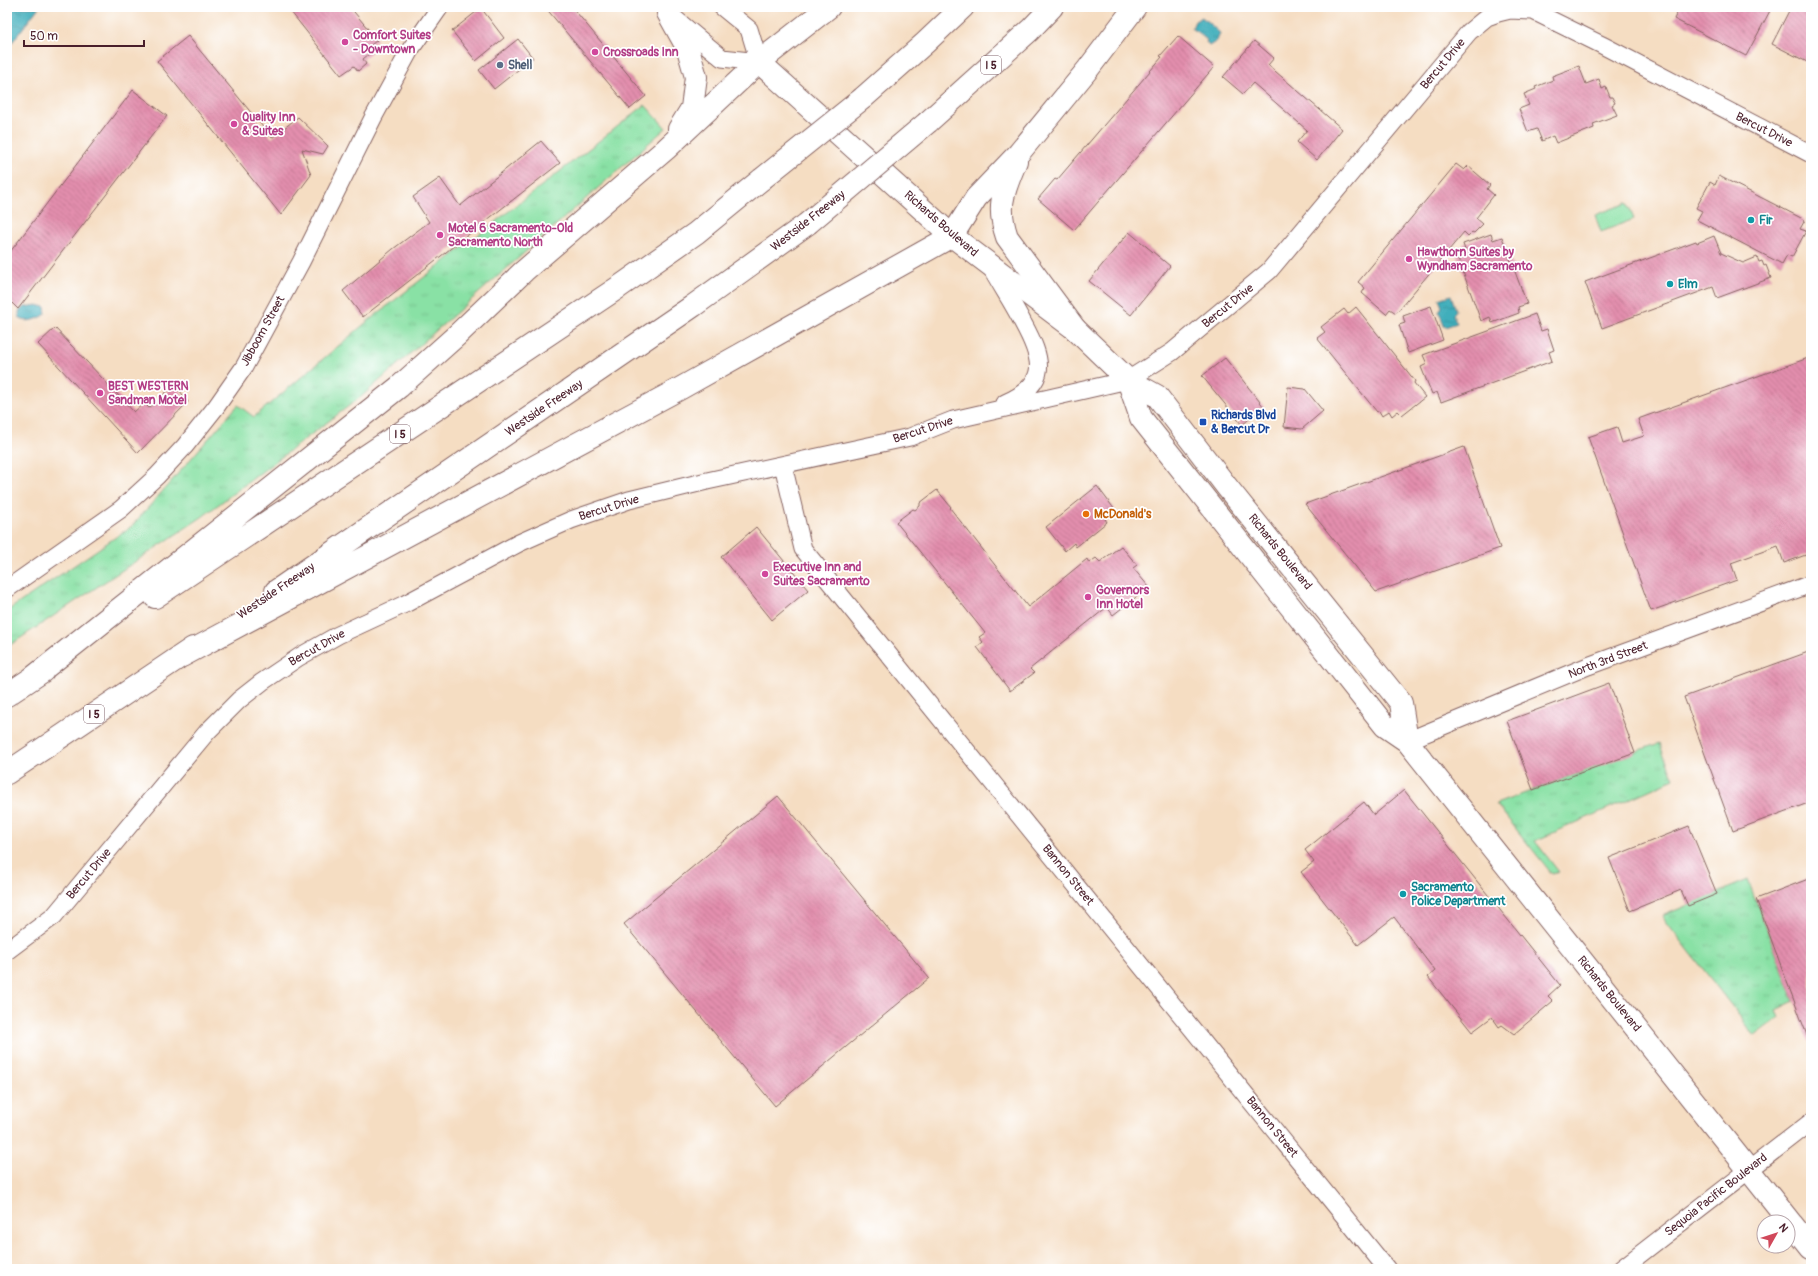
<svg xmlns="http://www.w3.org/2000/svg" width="1818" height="1276" viewBox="0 0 1818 1276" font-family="Pangolin,sans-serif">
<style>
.grass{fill:url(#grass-tufts);stroke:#6a8068}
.garden{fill:#89e1a5;stroke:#6a8068}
.water{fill:url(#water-ripples);stroke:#446673}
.building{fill:url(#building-back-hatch)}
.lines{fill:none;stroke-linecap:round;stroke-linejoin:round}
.minor-casing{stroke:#866260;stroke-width:19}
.major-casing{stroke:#866260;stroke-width:24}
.highway-casing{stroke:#866260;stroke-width:24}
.minor{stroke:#fff;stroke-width:17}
.major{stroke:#fff;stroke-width:22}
.highway{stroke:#fff;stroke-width:22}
.highway-bridge-casing{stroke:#866260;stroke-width:24;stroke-linecap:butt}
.highway-bridge{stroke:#fff;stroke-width:22}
.hotel-dot{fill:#d1479c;stroke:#fff;stroke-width:1.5}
.service-dot{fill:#5c6f8a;stroke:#fff;stroke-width:1.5}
.culture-dot{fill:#0f9aa8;stroke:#fff;stroke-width:1.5}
.transit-dot{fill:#1a4fb4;stroke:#fff;stroke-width:1.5}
.food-dot{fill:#e8710a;stroke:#fff;stroke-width:1.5}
.labels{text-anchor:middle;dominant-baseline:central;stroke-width:3.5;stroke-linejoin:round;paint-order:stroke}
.shield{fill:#fff;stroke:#80626b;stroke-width:1}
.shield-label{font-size:11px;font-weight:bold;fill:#4a1f2b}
.hotel-label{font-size:12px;font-weight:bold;fill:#b23c85;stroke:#fff;text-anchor:start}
.street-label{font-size:12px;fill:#4a1f2b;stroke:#fff}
.service-label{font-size:12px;font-weight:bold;fill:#4e5e75;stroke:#fff;text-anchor:start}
.culture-label{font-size:12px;font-weight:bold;fill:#0d838f;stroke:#fff;text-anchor:start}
.transit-label{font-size:12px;font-weight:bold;fill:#164399;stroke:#fff;text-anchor:start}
.food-label{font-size:12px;font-weight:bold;fill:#c56008;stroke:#fff;text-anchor:start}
</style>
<defs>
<pattern id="grass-tufts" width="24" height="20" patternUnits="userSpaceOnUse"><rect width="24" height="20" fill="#89e1a5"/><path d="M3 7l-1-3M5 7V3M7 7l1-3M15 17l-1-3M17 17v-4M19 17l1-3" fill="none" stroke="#78c18e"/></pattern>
<pattern id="water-ripples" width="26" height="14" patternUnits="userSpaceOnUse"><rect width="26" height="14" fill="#3faebb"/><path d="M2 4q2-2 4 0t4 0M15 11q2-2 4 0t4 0" fill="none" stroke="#378d98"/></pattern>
<pattern id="building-back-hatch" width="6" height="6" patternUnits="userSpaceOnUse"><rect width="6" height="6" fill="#e38ead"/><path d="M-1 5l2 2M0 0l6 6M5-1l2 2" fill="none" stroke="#ba738d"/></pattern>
</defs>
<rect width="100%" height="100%" fill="#fff"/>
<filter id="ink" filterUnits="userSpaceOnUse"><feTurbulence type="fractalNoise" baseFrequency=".025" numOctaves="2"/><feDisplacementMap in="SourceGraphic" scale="8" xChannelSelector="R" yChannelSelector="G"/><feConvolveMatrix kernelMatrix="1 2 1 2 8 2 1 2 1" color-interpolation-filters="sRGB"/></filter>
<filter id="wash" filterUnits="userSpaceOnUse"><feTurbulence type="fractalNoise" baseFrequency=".012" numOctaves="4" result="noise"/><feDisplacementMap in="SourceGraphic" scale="16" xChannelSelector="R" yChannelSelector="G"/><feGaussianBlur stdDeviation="0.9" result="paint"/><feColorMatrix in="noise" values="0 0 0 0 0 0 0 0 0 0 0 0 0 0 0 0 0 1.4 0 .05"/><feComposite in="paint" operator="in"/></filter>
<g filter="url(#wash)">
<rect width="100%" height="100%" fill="#f5ddc2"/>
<path class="grass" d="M645,105L666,128L362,396L202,517L7,647V611L132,526L238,405L254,417L368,321Z
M1659,743L1674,779L1535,841L1559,872L1552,874L1496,804Z
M1748,880L1794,1001L1776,1010L1779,1018L1755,1036L1662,916Z"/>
<path class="garden" d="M1627,203L1634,219L1601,232L1595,215Z"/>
<path class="water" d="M7,7H39L7,49Z
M1202,17L1220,33L1217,41L1209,46L1206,43L1207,40L1192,28L1195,21Z
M1451,295L1456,310L1453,315L1457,323L1445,327L1439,312L1442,307L1439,299Z
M37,305L45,307L46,314C39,319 27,324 19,318V311L25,307Z"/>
<g id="blocks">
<path class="building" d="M287,7H350L377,40L371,45L375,49L363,59L366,64L358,71L354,66L341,75Z
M545,7H572L646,96L630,109Z
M1680,7H1772L1746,56L1674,19Z
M1791,7H1811V64L1772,44Z
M481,8L504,38L476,61L452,31Z
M188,36L272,138L298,117L328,146L323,154L302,149L311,175L281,215L157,61Z
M1178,36L1214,67L1074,230L1038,199L1055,179L1057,180L1162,57L1160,56Z
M518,39L533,58L494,89L479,70Z
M1254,41L1274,58L1268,65L1342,129L1317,160L1297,142L1307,130L1253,83L1243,94L1223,77Z
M1579,66L1586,84L1599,79L1602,89L1606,87L1610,97H1612L1615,103L1612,105L1617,115L1593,124L1594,128L1556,143L1553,136L1542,141L1537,129L1528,132L1519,109L1529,105L1524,94L1536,89L1535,87L1553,80L1552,76Z
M133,90L167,116L18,309L7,298V256Z
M541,141L560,163L363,317L343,291L393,249L429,222L413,197L440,178L460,206Z
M1456,164L1464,170L1468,166L1490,185L1487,189L1494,195L1476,218L1483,224L1474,233L1472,232L1468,236L1464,232L1396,313L1390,309L1386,314L1362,293L1365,288L1358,282Z
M1719,176L1805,220L1800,229L1806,231L1792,257L1787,255L1782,264L1697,220L1702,211L1696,208L1710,182L1715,185Z
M1129,232L1170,266L1131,315L1089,281Z
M1491,234L1493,240L1502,237L1527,304L1518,307L1519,313L1492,323L1490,317L1481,321L1456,253L1465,250L1463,244Z
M1714,236L1721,253L1743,263L1757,257L1759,262L1762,261L1764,266L1766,265L1771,278L1717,298L1713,287L1602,328L1585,282L1696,241L1697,243Z
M1431,306L1443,340L1408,353L1399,325L1405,323L1403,316Z
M1356,307L1415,381L1414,383L1425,397L1402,415L1398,411L1392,416L1389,411L1382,416L1379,411L1377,412L1317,338L1325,332L1321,327L1344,309L1348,314Z
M1535,314L1541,331L1547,329L1554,350L1549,352L1552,361L1441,402L1437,392L1432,394L1421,367L1427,364L1423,355Z
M55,328L134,412L144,403L149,408L175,384L188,402L138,453L38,344Z
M1811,357V533L1807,535L1811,544V553L1784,563L1778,546L1731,563L1737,580L1651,611L1588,437L1617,427L1622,443L1644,436L1638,419Z
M1225,358L1264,407L1242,425L1202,376Z
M1288,387L1305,389L1323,411L1302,429L1284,427Z
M1464,447L1500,548L1376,592L1305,504Z
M1097,486L1115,510L1105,519L1107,522L1076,547L1074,543L1065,551L1046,527Z
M937,490L951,507L950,508L1028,607L1087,559L1089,563L1096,558L1100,562L1121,546L1137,565L1133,568L1149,587L1113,615L1107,607L1030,669L1034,673L1010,691L977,647L983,642L979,637L985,633L896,522L913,509L915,510L920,506V503Z
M756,527L808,590L772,620L721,557Z
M1811,651V802L1733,831L1684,697Z
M1609,683L1635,753L1533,790L1507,721Z
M1404,790L1560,985L1548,996L1553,1001L1514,1034L1502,1025L1499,1027L1492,1017L1472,1032L1428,977L1435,971L1394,917L1358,945L1301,872L1314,862L1305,850L1364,802L1374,815Z
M778,796L929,978L775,1106L624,924Z
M1689,826L1717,894L1688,906L1681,890L1630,911L1609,858Z
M1811,878V1046L1756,899Z"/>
</g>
</g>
<g filter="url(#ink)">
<use href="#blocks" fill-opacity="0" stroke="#866260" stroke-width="1"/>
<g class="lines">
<g class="minor-casing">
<path id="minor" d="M673,17L722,58L759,62L749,29L722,7
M992,269C1002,287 1014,305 1023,323C1043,360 1050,383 1005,403
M783,465L803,549L1387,1269
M7,589L121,509L157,476L185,446L216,407L244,367L301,262L373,118L410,50L440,7
M1407,741L1588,666L1811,584
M7,951L54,916L207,732L239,700L262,682L299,657L338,635L405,604L519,543L571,520L629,500L707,481L910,437L953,420L1128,380L1172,352L1269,271L1469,32L1487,17L1498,13L1510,10L1533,11L1602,45L1811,154
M1621,1269L1811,1122"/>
</g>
<g class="major-casing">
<path id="major" d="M759,62L952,236L1075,329L1128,380L1157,396L1227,487L1401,703L1407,741
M1128,380L1141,418L1385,726L1407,741L1811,1248"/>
</g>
<g class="highway-casing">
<path id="highway" d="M668,13L688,49L696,77L692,108L679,129
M863,98L925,43L963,7
M928,122L1030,30L1052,7
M1016,161C1004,191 996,205 1007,237L1075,329
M276,591L693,306L807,224
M155,597L619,287L696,233L762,179
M182,656L681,388L952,236L976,198L1019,153L1088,69L1135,7
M31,679L399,387L456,336L524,271L666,149L759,62L829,7
M7,695L43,671
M7,773L193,648"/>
</g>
<use href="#minor" class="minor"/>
<use href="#major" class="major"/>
<use href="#highway" class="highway"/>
<g class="highway-bridge-casing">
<path id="highway-bridge" d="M762,179L863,98
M807,224L928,122"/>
</g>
<use href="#highway-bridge" class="highway-bridge"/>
</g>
</g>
<g class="hotel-dot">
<circle cx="345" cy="42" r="4"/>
<circle cx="595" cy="52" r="4"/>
<circle cx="234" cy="124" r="4"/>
<circle cx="440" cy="235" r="4"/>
<circle cx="1409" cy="259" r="4"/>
<circle cx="100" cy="393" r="4"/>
<circle cx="765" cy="574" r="4"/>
<circle cx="1088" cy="597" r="4"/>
</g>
<circle class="service-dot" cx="500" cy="65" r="4"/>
<g class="culture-dot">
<circle cx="1751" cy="220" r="4"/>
<circle cx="1670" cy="284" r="4"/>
<circle cx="1403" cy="894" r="4"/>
</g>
<rect class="transit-dot" x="1199" y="418" width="8" height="8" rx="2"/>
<circle class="food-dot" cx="1086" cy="514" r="4"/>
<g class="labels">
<g class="shield">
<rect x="981" y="56" width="20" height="18" rx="3"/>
<rect x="390" y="425" width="20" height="18" rx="3"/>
<rect x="84" y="705" width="20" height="18" rx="3"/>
</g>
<g class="shield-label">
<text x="991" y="65">I 5</text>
<text x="400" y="434">I 5</text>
<text x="94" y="714">I 5</text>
</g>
<g class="hotel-label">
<text x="353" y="35">Comfort Suites<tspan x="353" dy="14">- Downtown</tspan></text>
<text x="603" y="52">Crossroads Inn</text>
<text x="242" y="117">Quality Inn<tspan x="242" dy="14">&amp; Suites</tspan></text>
<text x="448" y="228">Motel 6 Sacramento-Old<tspan x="448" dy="14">Sacramento North</tspan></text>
<text x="1417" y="252">Hawthorn Suites by<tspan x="1417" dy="14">Wyndham Sacramento</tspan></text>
<text x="108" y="386">BEST WESTERN<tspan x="108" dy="14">Sandman Motel</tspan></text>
<text x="773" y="567">Executive Inn and<tspan x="773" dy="14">Suites Sacramento</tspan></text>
<text x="1096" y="590">Governors<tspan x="1096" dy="14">Inn Hotel</tspan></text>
</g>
<g class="street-label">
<text transform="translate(1443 64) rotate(-50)">Bercut Drive</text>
<text transform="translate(1764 130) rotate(27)">Bercut Drive</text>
<text transform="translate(808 221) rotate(-38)">Westside Freeway</text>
<text transform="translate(941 224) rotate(41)">Richards Boulevard</text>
<text transform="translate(1228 306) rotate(-39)">Bercut Drive</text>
<text transform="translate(263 331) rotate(-61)">Jibboom Street</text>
<text transform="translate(544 408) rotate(-34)">Westside Freeway</text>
<text transform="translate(923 430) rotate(-18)">Bercut Drive</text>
<text transform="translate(609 508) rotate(-17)">Bercut Drive</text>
<text transform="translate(1280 552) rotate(51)">Richards Boulevard</text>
<text transform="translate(276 591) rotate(-34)">Westside Freeway</text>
<text transform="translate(317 648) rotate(-29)">Bercut Drive</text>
<text transform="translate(1608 660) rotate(-21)">North 3rd Street</text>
<text transform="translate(89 874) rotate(-50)">Bercut Drive</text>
<text transform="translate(1068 875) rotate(51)">Bannon Street</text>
<text transform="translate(1609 994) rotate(51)">Richards Boulevard</text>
<text transform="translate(1272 1127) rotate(51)">Bannon Street</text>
<text transform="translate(1716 1195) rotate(-38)">Sequoia Pacific Boulevard</text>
</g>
<g class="service-label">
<text x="508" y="65">Shell</text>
</g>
<g class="culture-label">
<text x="1759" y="220">Fir</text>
<text x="1678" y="284">Elm</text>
<text x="1411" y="887">Sacramento<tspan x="1411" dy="14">Police Department</tspan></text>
</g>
<g class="transit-label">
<text x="1211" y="415">Richards Blvd<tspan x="1211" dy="14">&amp; Bercut Dr</tspan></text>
</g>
<g class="food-label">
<text x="1094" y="514">McDonald's</text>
</g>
</g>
<rect width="1818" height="1276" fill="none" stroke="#fff" stroke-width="24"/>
<g transform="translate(1776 1234) rotate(51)"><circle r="19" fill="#ffffff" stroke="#b7a5aa"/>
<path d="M0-3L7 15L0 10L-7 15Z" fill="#d1495b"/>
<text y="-6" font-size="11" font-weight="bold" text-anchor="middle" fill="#4a1f2b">N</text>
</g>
<path d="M24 40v6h120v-6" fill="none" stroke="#4a1f2b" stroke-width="2"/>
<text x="30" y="40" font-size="12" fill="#4a1f2b" stroke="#ffffff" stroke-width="3" paint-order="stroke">50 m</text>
</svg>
